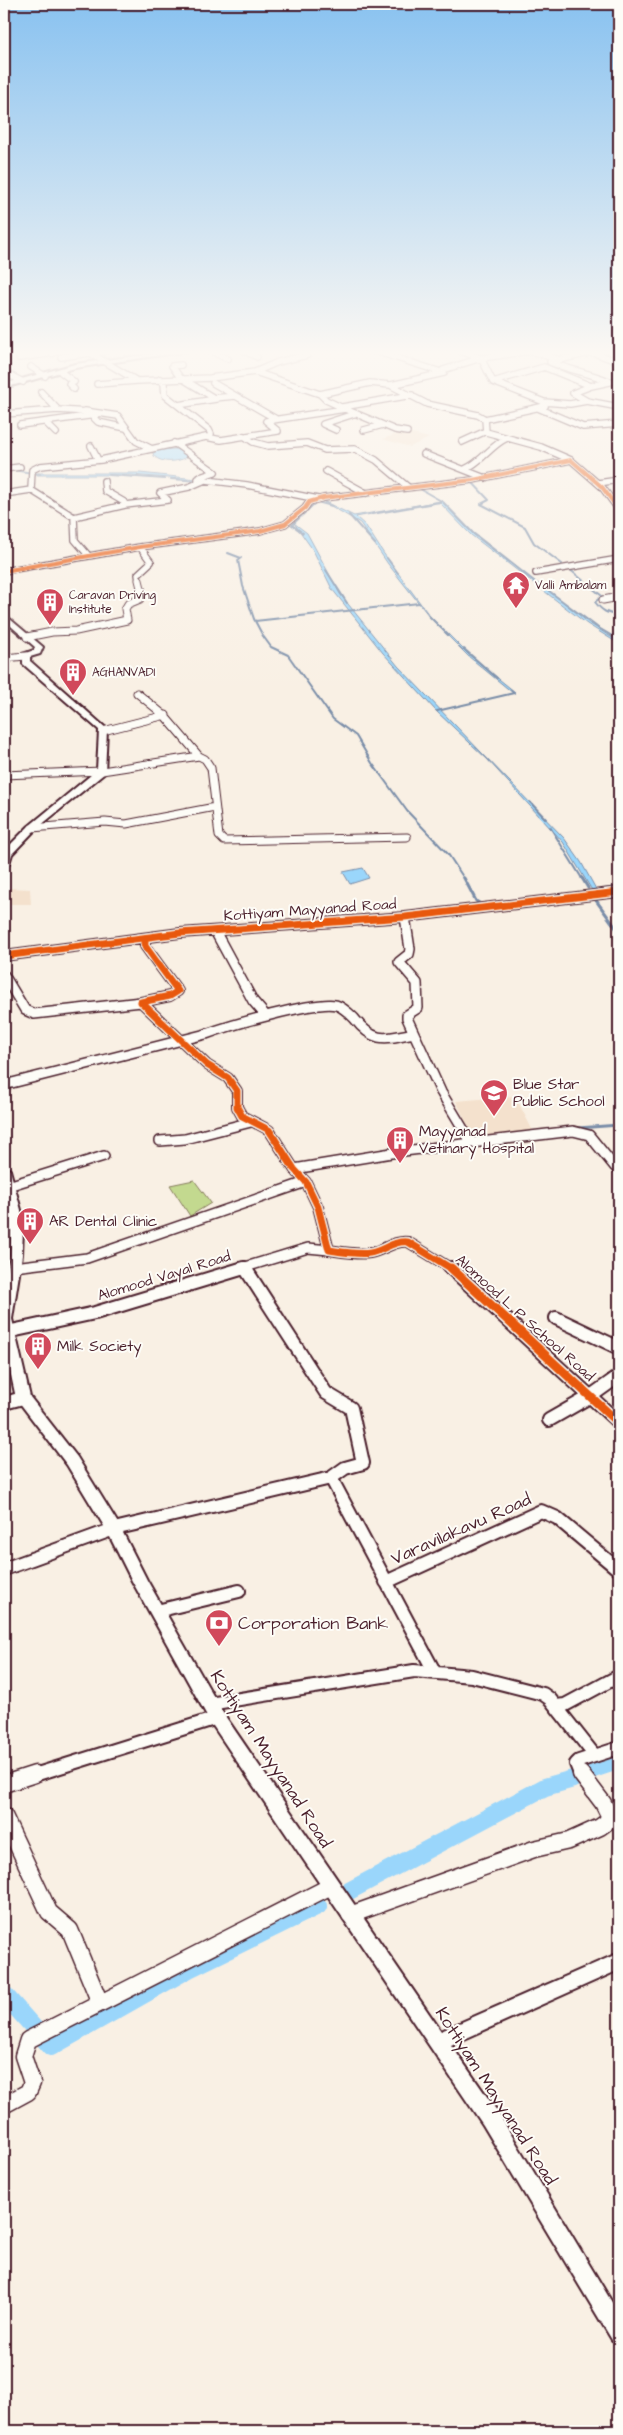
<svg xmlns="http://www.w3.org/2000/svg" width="623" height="2435" viewBox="0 0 623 2435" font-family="'Architects Daughter',sans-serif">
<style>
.built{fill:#f4e1cd}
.green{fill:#c3d98f;stroke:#867c5d}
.water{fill:#9ad6fb;stroke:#7a8da8}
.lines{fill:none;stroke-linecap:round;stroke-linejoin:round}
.stream-far1{stroke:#7a8da8;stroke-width:2}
.stream{stroke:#7a8da8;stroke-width:3}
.canal-far1{stroke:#9ad6fb;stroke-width:13}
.canal{stroke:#9ad6fb;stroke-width:18}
.minor-far4-casing{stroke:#4a1f2b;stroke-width:8}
.minor-far3-casing{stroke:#4a1f2b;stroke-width:9}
.minor-far2-casing{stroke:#4a1f2b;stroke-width:12}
.minor-far1-casing{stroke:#4a1f2b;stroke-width:16}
.minor-casing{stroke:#4a1f2b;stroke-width:19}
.major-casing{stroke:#4a1f2b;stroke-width:4}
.minor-far4{stroke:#fdfcf7;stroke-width:5.5}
.minor-far3{stroke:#fdfcf7;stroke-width:7}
.minor-far2{stroke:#fdfcf7;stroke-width:9}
.minor-far1{stroke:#fdfcf7;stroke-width:12}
.minor{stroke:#fdfcf7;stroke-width:16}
.major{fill:#fdfcf7;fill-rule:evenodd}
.cycleway-far2-casing{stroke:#fdfcf7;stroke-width:5.5}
.cycleway-far1-casing{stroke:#fdfcf7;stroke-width:10}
.cycleway-casing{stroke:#fdfcf7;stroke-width:12}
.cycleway-far2{stroke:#e8590c;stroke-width:4}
.cycleway-far1{stroke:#e8590c;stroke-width:7}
.cycleway{stroke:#e8590c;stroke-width:9}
.labels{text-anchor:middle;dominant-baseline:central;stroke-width:4;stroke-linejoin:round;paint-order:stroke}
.far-poi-label{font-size:12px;fill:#4a1f2b;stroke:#fdfcf7;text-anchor:start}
.street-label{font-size:15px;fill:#4a1f2b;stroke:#fdfcf7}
.poi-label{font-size:15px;fill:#4a1f2b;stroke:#fdfcf7;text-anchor:start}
.near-street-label{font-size:18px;fill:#4a1f2b;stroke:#fdfcf7}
.near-poi-label{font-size:18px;fill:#4a1f2b;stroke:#fdfcf7;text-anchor:start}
</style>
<rect width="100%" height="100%" fill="#f9f0e4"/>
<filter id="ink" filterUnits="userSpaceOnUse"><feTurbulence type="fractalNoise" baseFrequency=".02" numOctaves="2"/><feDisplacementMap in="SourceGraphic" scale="10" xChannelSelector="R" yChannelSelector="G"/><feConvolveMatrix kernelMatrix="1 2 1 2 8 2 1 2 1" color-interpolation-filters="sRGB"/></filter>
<g filter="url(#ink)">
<path class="built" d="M402,432L417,435L429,438L410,447L383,439Z
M6,888L30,889L31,904H4Z
M515,1096L534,1133L474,1139L456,1101Z"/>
<path class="green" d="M194,1180L211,1203L190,1216L170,1185Z"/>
<path class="water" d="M175,449L181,451L187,457C178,462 162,464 154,456L153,453L159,450Z
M38,473H140L206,480V481L131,475H37Z
M319,499L354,516L441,501L474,535L525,575L551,592L589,623L619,642V644L587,624L471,535L440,503L434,502L356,517L366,526L384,554L429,615L468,654L515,692L513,693L468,656L433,621L388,564L360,523Z
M294,523L307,533L340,594L398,666L564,838L581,862L597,891L593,892L563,842L487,759L436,711L383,653L332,589L313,550Z
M363,868L369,878L350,884L343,872Z"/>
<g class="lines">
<path class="stream-far1" d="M12,470L40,474
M109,475L165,479
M171,479L200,481
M472,482L489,500L481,504L525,527L534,543L562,564
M420,489L443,502L473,533L534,581
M317,502L332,506
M372,514L440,502
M349,515L375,544
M303,533L292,525L315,503
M228,553L241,558L238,560L243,586L254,619L263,636L271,647L288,655L333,719L356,736L372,763L407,811L448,854L465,880
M387,558L398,573
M568,568L602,596L595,602C602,611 608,615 619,614
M326,570L347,603
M549,591L597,627L619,640
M428,615L448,635
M255,621L419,603
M464,649L497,678
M437,711L514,693L511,690
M530,802L546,819
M550,827L583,880"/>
<path class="stream" d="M464,878L476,901L482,905
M582,878L588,888
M582,893L619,887
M595,899L619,932
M578,1128L619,1125"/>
<path class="canal-far1" d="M589,1773L619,1763"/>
<path class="canal" d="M349,1891L545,1787L573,1779
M4,1994L51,2047L189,1969L318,1906"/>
<g class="minor-far4-casing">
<path id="minor-far4" d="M87,351L137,381L210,378L255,372
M211,351L228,359
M245,351L257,357
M375,351L444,373
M460,351L481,358L493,382L544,402L570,404L587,401L619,407
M531,351L557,359
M598,351L550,362C569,370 589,373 609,381
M592,352L619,362
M61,357L105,351
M19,358L54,353
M181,365L172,366L181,379
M31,367L45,376
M4,372L23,382
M61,372L74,382L69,384L74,389
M160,379L164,384L165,395L209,430L211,434L209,437
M183,379L214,398L235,396
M493,382L544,367L591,386
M213,383L276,419
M97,384L137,381
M391,385L444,373L443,370L481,358L531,351
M392,386L427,404L478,415L485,419L486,432L541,447L571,460
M320,394L370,383L390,385
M587,401L573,393L591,386L619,380
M178,405L216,399
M342,407L412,395
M538,408L583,427L619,424
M345,409L395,430L407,432
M58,410L88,412L98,422L126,428
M85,411L118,416L136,441L152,449
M4,414L58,410L41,392
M485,419L545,406
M46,423L56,433
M20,425L96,415
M336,430L323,424L354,414
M364,430L383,425
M244,436L253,442L268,446L307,443L325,450L355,449L376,460L408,487
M462,442L486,431
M174,443L215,472L200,477
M91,446L98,460
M424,454L485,478
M4,469L20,467
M465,469C482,462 491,445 507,438
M326,471L366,493
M198,479L247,485L318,499
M598,483L619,480
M31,490L32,470L40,466L101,460L206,437L221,440L278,431L266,421L345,409L326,400L320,394L255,372L278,362L307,355L305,351
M31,490L74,517L75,540L88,555
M4,494L31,490
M125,505L168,500L160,493L189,487L205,480
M74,517L125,505L124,502L105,491L104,481
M4,571L140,547L260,531L285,524L305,508L309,502L323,498L473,480L571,460L602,487L619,510
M536,573L619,559
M139,581L138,574L151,562L140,547"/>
</g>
<g class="minor-far3-casing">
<path id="minor-far3" d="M603,600L619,597
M27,637L52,632L76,631L127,620L125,609L128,604L140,599L142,592L139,580
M4,658L26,656
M137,693L164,715L199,756
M103,731L166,715
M4,775L102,771L199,756L205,759L211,768L219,836L224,841L407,837
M32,828L105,822L126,824L215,807"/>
</g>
<g class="minor-far2-casing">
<path id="minor-far2" d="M405,917L410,949L409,954L399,962L417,983L418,1008L407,1015V1018L441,1092L471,1142
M215,931L253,1001L266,1016
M145,938V946L178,991L170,996L141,1002L207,1065L228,1078L237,1091V1107L242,1116L269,1130L294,1169L306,1182L318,1207L329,1250C342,1252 357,1255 370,1253C383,1251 394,1240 408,1242L452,1269
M4,956L180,933L405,917L619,892
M4,975L25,1010L34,1014L141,1002
M4,1085L206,1034C228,1026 316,1000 336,1005C343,1007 349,1013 354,1018C374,1044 385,1039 414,1033
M160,1141L185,1139L251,1122
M294,1169L404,1151L573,1131L589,1135L615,1167
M8,1186L104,1156
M14,1267L87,1258L306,1182
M239,1269L308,1248L329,1250"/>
</g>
<g class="minor-far1-casing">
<path id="minor-far1" d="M245,1268L326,1393L351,1408L363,1463L345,1468L331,1478L434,1671
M451,1268L619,1423
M556,1318L619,1348
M7,1332L95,1313L244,1268
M4,1403L23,1398
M549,1420L591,1396L619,1376
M4,1569L114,1529L331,1478
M386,1582L541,1511L557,1518L619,1570
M157,1611L239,1591
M209,1704L414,1671L472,1676L543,1694L550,1699L595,1756
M556,1706L565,1705L619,1676
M31,1776L217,1718
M581,1776L576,1764L579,1761L619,1748"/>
</g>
<g class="minor-casing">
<path id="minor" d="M4,1784L35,1774
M4,1816L49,1912L70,1930L100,2003
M350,1915L534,1849L569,1841L600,1827L607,1822L609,1815L603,1803L581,1774
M4,2105L28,2092L32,2083L23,2056L28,2040L331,1886"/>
</g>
<g class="major-casing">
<path id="major" d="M175,351H188L75,368L4,388V384L75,364Z
M4,614L43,647L40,654L30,657V661L107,729L105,773L35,830L12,854L9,864L4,867V851L29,826L97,770L99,730L23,664V654L34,650L35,647L4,620Z
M4,1166L10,1170L21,1210L23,1228L22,1255L12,1319L30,1397L77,1457L119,1525L147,1580L223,1713L441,2031L619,1953V1970L451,2045L497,2111L619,2314V2343L612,2340L483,2125L211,1723L132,1581L107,1531L67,1465L16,1398L4,1343V1288L10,1255L11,1228L4,1191Z"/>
</g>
<use href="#minor-far4" class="minor-far4"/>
<use href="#minor-far3" class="minor-far3"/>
<use href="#minor-far2" class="minor-far2"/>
<use href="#minor-far1" class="minor-far1"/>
<use href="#minor" class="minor"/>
<use href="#major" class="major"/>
<g class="cycleway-far2-casing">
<path id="cycleway-far2" d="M4,571L140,547L260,531L285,524L305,508L309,502L323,498L473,480L571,460L602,487L619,510"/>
</g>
<g class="cycleway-far1-casing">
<path id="cycleway-far1" d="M145,938V946L178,991L170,996L141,1002L207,1065L228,1078L237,1091V1107L242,1116L269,1130L294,1169L306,1182L318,1207L329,1250C342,1252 357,1255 370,1253C383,1251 394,1240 408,1242L452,1269
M4,956L180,933L405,917L619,892"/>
</g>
<g class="cycleway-casing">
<path id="cycleway" d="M451,1268L619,1423"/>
</g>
<use href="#cycleway-far2" class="cycleway-far2"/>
<use href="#cycleway-far1" class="cycleway-far1"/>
<use href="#cycleway" class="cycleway"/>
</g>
</g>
<linearGradient id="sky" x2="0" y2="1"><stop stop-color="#89c2f0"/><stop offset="0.51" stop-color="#fcf8f3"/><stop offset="1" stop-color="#fcf8f3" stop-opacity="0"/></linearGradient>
<rect width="623" height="692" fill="url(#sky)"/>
<defs>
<g id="temple-pin" transform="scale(1.4375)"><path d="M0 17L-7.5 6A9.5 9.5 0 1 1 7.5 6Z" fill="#d1495b" stroke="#fdfcf7"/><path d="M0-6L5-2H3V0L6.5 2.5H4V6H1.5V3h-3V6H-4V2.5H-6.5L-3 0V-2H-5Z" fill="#fff"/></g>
<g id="building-pin" transform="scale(1.4375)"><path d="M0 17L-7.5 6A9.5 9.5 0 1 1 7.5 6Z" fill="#d1495b" stroke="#fdfcf7"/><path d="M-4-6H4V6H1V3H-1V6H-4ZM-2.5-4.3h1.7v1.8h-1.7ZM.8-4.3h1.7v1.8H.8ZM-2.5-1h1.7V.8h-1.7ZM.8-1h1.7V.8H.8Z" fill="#fff"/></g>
<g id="school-pin" transform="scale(1.4375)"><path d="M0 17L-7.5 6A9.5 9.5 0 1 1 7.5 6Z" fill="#d1495b" stroke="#fdfcf7"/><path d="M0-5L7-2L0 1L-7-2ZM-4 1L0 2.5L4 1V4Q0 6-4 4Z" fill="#fff"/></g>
<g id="bank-pin" transform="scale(1.4375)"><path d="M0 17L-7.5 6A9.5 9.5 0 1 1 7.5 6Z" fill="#d1495b" stroke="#fdfcf7"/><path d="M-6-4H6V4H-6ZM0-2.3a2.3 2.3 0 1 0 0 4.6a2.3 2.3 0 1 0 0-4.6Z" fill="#fff"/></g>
</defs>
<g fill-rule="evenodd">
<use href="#temple-pin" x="516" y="585"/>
<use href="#building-pin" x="50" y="602"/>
<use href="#building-pin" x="73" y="672"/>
<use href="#school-pin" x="494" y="1093"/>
<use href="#building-pin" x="400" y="1140"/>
<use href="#building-pin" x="30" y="1221"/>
<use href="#building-pin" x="38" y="1346"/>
<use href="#bank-pin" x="219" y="1623"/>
</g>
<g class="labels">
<g class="far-poi-label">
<text x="535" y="585">Valli Ambalam</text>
<text x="69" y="595">Caravan Driving<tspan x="69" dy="14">Institute</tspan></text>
<text x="92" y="672">AGHANVADI</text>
</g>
<g class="street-label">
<text transform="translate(310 910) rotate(-4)">Kottiyam Mayyanad Road</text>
<text transform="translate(164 1276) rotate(-17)">Alomood Vayal Road</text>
<text transform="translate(525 1318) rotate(42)">Alomood L P School Road</text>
</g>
<g class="poi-label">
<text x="513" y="1084">Blue Star<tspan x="513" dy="17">Public School</tspan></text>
<text x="419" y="1131">Mayyanad<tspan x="419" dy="17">Vetinary Hospital</tspan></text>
<text x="49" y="1221">AR Dental Clinic</text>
<text x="57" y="1346">Milk Society</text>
</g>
<g class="near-street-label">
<text transform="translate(461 1529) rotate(-24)">Varavilakavu Road</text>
<text transform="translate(271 1759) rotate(57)">Kottiyam Mayyanad Road</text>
<text transform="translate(496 2096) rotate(57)">Kottiyam Mayyanad Road</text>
</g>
<g class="near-poi-label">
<text x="238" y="1623">Corporation Bank</text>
</g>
</g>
<rect width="623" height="2435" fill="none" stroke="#fdfcf7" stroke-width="20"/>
<rect x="10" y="10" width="603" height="2415" fill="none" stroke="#4a1f2b" stroke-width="2" filter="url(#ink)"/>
</svg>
